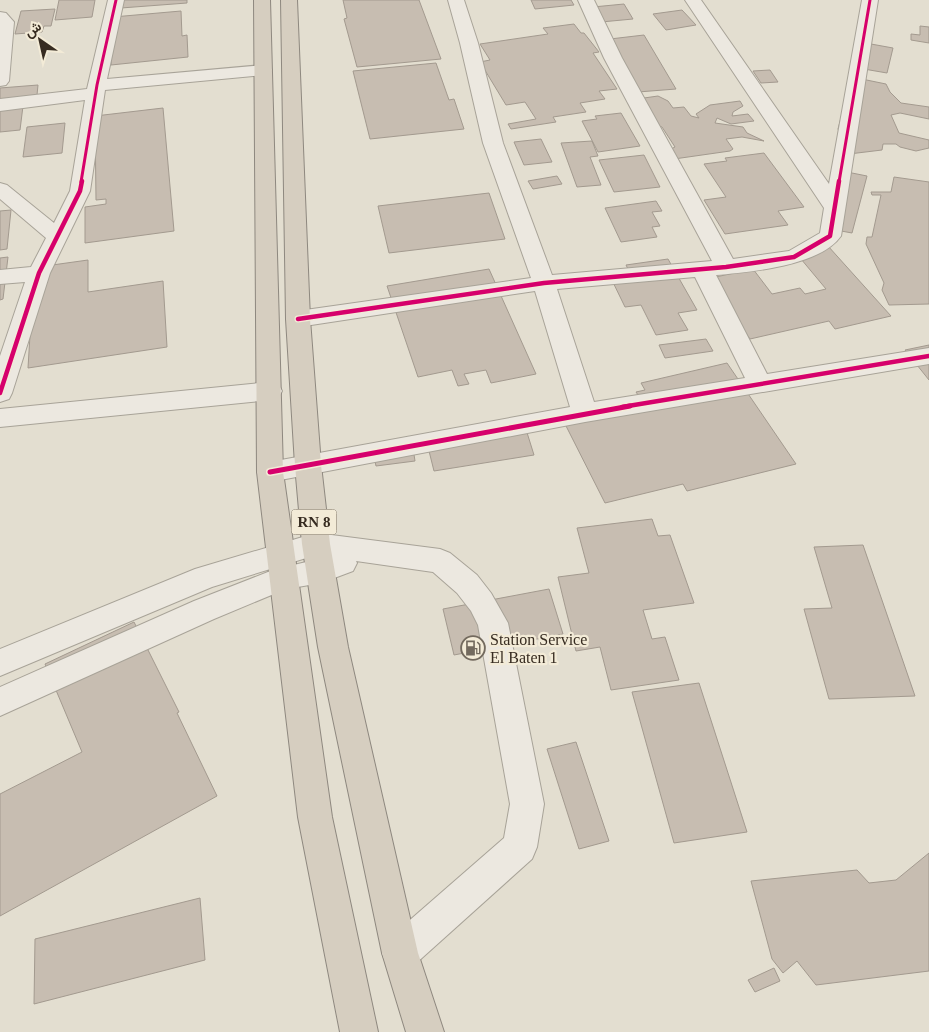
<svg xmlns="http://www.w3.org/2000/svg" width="929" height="1032" viewBox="0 0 929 1032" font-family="'Times New Roman',Vazirmatn,serif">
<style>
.building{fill:#c7bdb1;stroke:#a39a8f}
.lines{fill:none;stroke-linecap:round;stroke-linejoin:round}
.minor-casing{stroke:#a8a398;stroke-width:2}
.highway-casing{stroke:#8e887f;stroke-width:2}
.minor{fill:#ece8e0;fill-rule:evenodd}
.highway{fill:#d6cec0;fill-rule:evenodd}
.cycleway-far2-casing{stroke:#f3ebd7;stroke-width:5}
.cycleway-far1-casing{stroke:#f3ebd7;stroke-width:7}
.cycleway-casing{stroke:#f3ebd7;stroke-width:8}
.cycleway-far2{stroke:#d6006c;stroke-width:3}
.cycleway-far1{stroke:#d6006c;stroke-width:4.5}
.cycleway{stroke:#d6006c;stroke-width:5}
.labels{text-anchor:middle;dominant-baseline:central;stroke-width:4.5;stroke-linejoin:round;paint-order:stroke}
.shield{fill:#f3ebd7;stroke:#6f6558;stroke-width:1}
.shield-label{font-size:15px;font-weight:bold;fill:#372c21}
.poi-label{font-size:16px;fill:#372c21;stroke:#f3ebd7;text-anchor:start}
</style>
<rect width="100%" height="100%" fill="#e3ded0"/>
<path class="building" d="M59,0H95L92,17L55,20Z
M121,0H187V3L121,8Z
M343,0H419L441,59L357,67L344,19L347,18Z
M531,0H571L574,5L535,9Z
M624,4L633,19L601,22L593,7Z
M55,9L51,26H44L42,32L15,34L21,11Z
M682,10L696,25L666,30L653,14Z
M181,11L182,36L187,35L188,57L111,65L113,17Z
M574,24L581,33H584L599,52L593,53L617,89L599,91L605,99L580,103L586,112L553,117L556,122L511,129L508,124L536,119L525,102L506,105L480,62L490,60L480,44L548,34L543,28Z
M920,26L929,27V43L911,40V34L920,35Z
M644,35L676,89L638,92L610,39Z
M871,44L893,48L887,73L858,68Z
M436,63L449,100L454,99L464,129L370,139L353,71Z
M770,70L778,82L761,83L753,71Z
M852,77L886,84L890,92L901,103L929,107V119L900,113L891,115L899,133L929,140V148L916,151L900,147L896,144H883L882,150L849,154L838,129Z
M38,85L36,105L23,106L20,130L0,132V88Z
M658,96L668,101L673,108L684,107L691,116L699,118L696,114L710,105L740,101L743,106L733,112L732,116L748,114L754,121L731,124L717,118L715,123L743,127L747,133L764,141L742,137L726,139L733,149L730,151L674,159L669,150L675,147L662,127L658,126L637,99Z
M163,108L174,231L85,243V207L106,204V199L96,200L95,116Z
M621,113L640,146L598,152L582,121L597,119L595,116Z
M65,123L62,153L23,157L27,127Z
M541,139L552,162L524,165L514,142Z
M592,141L598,156L590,157L601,185L577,187L561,143Z
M764,153L804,207L778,211L788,225L725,234L704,200L726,197L704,164L727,161L725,158Z
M644,155L660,187L614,192L599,160Z
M842,171L867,176L852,233L825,228Z
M557,176L562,184L533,189L528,181Z
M894,177L929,182V304L889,305L882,290L884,283L866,244L867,237H872L881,195H872L871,192H891Z
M489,193L505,239L389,253L378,206Z
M656,201L662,211L652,212L660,226L652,227L657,237L621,242L605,208Z
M11,210L7,249L0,250V211Z
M828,246L891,316L835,329L829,321L750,339L721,299L711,278L753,269L772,294L800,288L805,294L826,289L796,253Z
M8,257L3,299L0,300V258Z
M668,259L697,310L678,313L688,330L656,335L641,305L625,307L608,272L628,269L626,265Z
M88,260V292L163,281L167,347L28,368L32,302L38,267Z
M489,269L536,374L491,383L486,370L464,374L469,384L458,386L452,370L418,377L387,286Z
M706,339L713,351L665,358L659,345Z
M929,345V380L905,350Z
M727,363L796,464L687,491L683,484L605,503L563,420L642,401L636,392L645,390L641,383Z
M524,423L534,455L434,471L426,439Z
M413,448L415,461L376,466L373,452Z
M652,519L658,536L670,535L694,603L643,610L652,639L665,637L679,680L611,690L600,647L576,651L558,577L589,573L577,528Z
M863,545L915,696L829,699L804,609L832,608L814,547Z
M549,589L563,634L454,655L443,609Z
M134,622L179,712L177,713L217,796L0,916V794L82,752L45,664Z
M699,683L747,832L674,843L632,692Z
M576,742L609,841L579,849L547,749Z
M929,853V971L816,985L797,961L783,973L772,959L751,881L857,870L869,883L896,880Z
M200,898L205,960L34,1004L35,939Z
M774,968L780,981L755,992L748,980Z"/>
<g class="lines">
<g class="minor-casing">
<path id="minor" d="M108,0H124L107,79L263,65L269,66L272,70L269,74L263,75L105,90L90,191L50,273L12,393L9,399L0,402V356L25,282L0,284V270L31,267L46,238L0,199V183L7,185L54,223L70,191L85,100L0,111V99L87,89Z
M448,0H464L478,43L503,143L552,275L712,261L604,58L578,0H594L622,58L733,259L789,251L820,233L824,208L685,0H701L829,184L862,0H878L841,236C820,266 750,272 716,275L767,374L929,348V364L585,422L270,482L261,479L257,472L261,465L270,462L570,407L535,291L298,327L290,324L286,319L290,314L298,311L531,278L483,143L460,43ZM695,277L745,378L594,402L557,289Z
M0,12L6,13L14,22L9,81L6,85L0,86Z
M270,382L279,385L282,391L279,397L270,400L0,427V409Z
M316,533L440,549L450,553L477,575L491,593L508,623L544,804L537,847L532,859L413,966L400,971L387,966L382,953L387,940L504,838L510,804L478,625L471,611L457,593L433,572L356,561L357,563L353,571L321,583L286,589L214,619L0,716V687L194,601L273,570L327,557L316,555L212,587L0,676V649L195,569Z"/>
</g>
<g class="highway-casing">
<path id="highway" d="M254,0H270L283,472L332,817L378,1032H340L298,817L257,472Z
M281,0H297L310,319L321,465L330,544L348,647L418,953L444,1032H406L382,953L318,647L302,544L295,465L286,319Z"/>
</g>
<use href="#minor" class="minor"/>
<use href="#highway" class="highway"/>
<g class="cycleway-far2-casing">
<path id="cycleway-far2" d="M81,182L97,85L116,0
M839,182L870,0"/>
</g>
<g class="cycleway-far1-casing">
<path id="cycleway-far1" d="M298,319L544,283L726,267L794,257L830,236L839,181
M0,393L39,273L80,191L82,181
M622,407L929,356"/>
</g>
<g class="cycleway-casing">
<path id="cycleway" d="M270,472L630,406"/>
</g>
<use href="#cycleway-far2" class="cycleway-far2"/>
<use href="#cycleway-far1" class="cycleway-far1"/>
<use href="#cycleway" class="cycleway"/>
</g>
<defs>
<g id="fuel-ring" transform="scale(1.25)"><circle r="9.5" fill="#f3ebd7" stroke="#736a5e" stroke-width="1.5"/><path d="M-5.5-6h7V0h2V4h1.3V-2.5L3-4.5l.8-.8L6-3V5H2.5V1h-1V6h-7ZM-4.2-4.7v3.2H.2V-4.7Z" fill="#736a5e"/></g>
</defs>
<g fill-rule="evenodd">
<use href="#fuel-ring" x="473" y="648"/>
</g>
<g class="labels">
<rect class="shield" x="291.5" y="509.5" width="45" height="25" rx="4"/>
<g class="shield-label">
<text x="314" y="522">RN 8</text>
</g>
<g class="poi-label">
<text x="490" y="639">Station Service<tspan x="490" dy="18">El Baten 1</tspan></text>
</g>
</g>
<g transform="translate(40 40) rotate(326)" stroke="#f3ebd7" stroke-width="4" paint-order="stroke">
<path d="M0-4L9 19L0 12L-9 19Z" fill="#372c21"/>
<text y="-8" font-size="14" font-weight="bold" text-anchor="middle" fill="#372c21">ش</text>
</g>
</svg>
